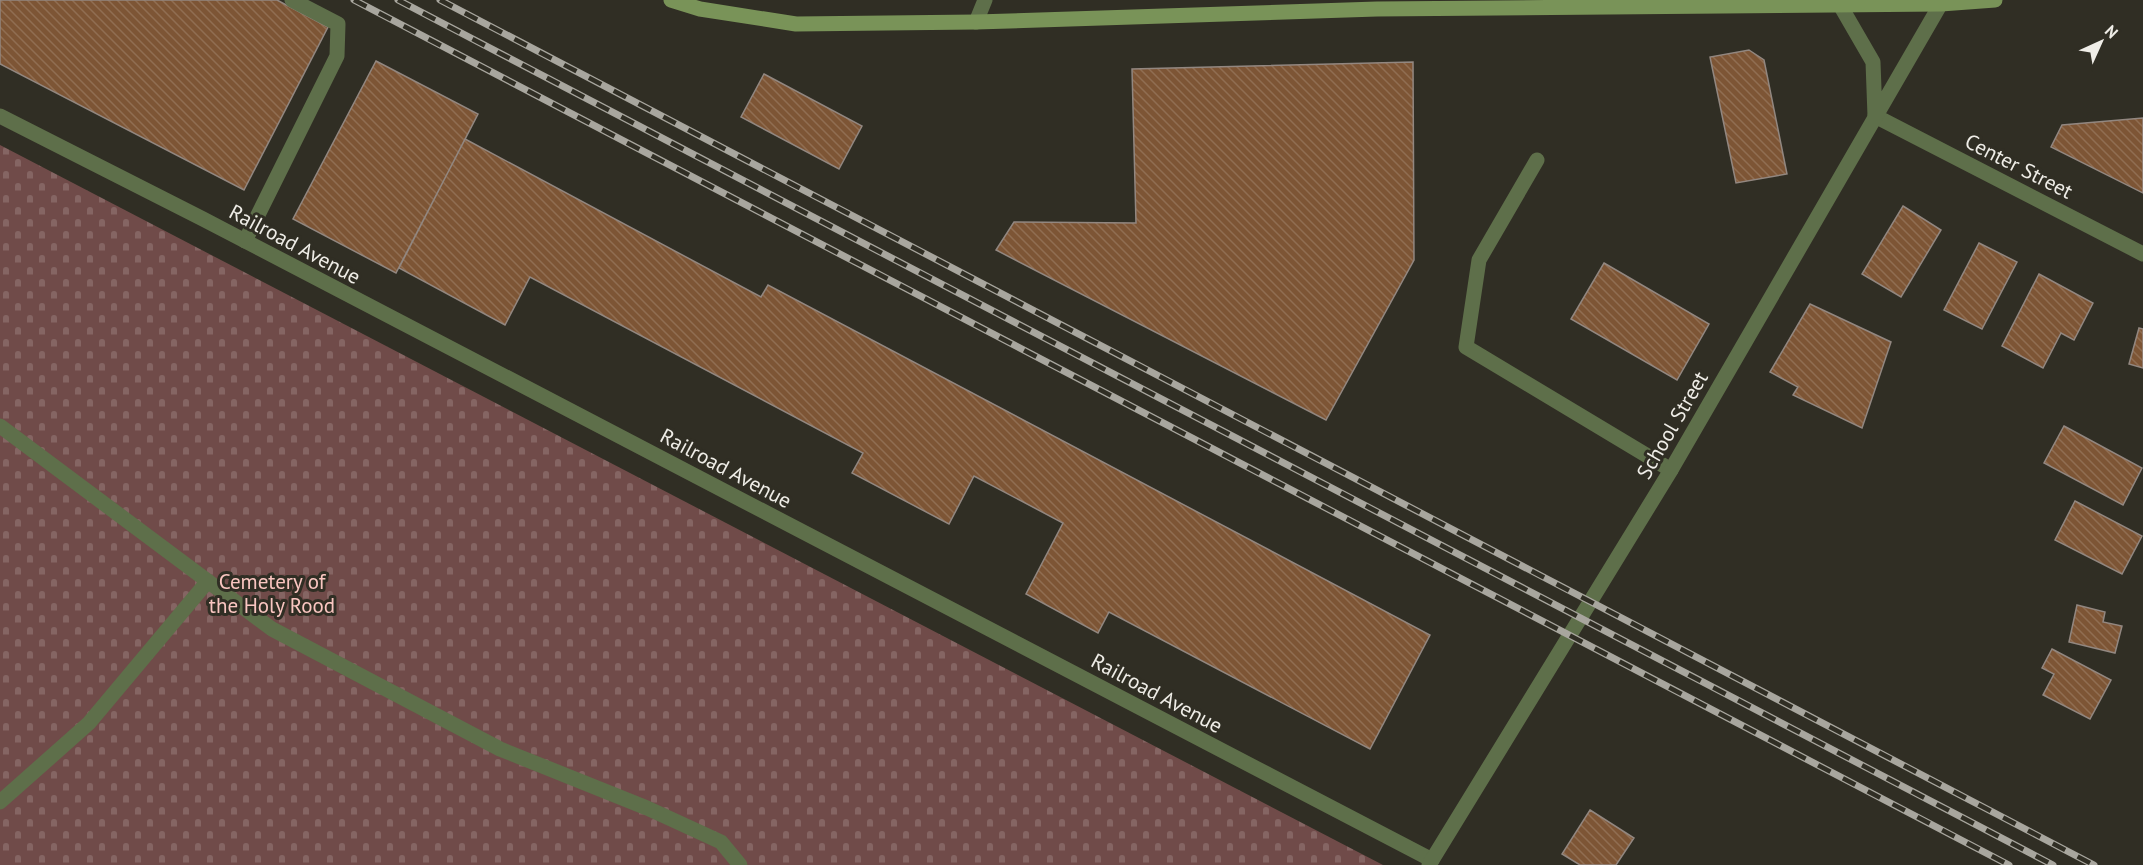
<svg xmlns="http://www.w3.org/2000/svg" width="2143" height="865" viewBox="0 0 2143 865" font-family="'PT Sans',sans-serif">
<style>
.cemetery{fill:url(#cemetery-stones)}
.building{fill:url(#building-back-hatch);stroke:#928780;stroke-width:1.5}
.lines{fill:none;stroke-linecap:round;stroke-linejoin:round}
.service{stroke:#5e6f4a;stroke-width:15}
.minor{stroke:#5e6f4a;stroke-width:15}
.tertiary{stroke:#5e6f4a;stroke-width:15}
.secondary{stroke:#799358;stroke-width:15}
.rail-casing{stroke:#a8a69e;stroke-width:7}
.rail{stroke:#302e24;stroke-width:4.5;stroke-dasharray:14;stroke-linecap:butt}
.labels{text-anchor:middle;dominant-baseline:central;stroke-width:6;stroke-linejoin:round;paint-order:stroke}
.street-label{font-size:21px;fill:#efede7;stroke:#302e24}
.park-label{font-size:21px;fill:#fac6c1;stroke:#302e24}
</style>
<defs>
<pattern id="cemetery-stones" width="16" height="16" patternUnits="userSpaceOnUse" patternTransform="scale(1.5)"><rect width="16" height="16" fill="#704b49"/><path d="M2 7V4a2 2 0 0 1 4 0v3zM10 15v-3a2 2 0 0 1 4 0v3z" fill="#856563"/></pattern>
<pattern id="building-back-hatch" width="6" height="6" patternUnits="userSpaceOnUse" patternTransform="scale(1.5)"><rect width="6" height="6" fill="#7d5535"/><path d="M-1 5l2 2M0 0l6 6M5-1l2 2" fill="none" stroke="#906e52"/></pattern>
</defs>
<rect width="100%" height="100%" fill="#302e24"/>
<path class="cemetery" d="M0,145L1383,865H0Z"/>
<path class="building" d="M0,0H277L328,27L244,190L0,64Z
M1749,50L1764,60L1787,174L1736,183L1710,57Z
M376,61L478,114L396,273L293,219Z
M1413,62L1414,260L1326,420L996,250L1014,222L1136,223L1132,69Z
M764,74L862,126L839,169L741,117Z
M2143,118V193L2051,147L2062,125Z
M465,139L761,297L768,285L1430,635L1370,749L1109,612L1098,633L1026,594L1063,523L974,476L949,524L852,473L863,453L530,277L505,325L399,268Z
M1903,206L1941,230L1901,297L1862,274Z
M1979,243L2017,262L1982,329L1944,310Z
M1604,263L1709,324L1677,380L1571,319Z
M2039,274L2093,303L2074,340L2061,333L2043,368L2002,346Z
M1810,304L1891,342L1862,428L1793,395L1798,387L1770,372Z
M2139,328L2143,329V368L2129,364Z
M2064,426L2142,468L2123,505L2044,463Z
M2075,501L2142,536L2122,574L2055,540Z
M2077,605L2105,612L2103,622L2122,626L2115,653L2069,642Z
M2052,649L2111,680L2090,719L2043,695L2054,674L2042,668Z
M1590,810L1634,838L1616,865H1580L1562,854Z"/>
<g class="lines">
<path class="service" d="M1537,160L1479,260L1466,347L1671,470
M245,241L337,56L338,24L292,0
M0,426L272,629L500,749L647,808L721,842L740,865
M0,802L89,723L208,581"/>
<path class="minor" d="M976,22L985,0
M0,116L203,219L1432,860
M1875,116L2143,254"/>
<path class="tertiary" d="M1840,5L1873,62L1875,116
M1429,865L1671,470L1943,0"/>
<path class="secondary" d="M671,0L700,9L796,24L976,22L1377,9L1941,4L1995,0"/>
<g class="rail-casing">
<path id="rail" d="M354,0L2009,865
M398,0L2053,865
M440,0L2094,865"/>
</g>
<use href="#rail" class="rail"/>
</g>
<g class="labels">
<g class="street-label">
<text transform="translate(2019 166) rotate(27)">Center Street</text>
<text transform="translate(295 244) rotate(28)">Railroad Avenue</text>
<text transform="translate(1672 425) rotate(-60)">School Street</text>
<text transform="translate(726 468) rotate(28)">Railroad Avenue</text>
<text transform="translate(1157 693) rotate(28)">Railroad Avenue</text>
</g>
<g class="park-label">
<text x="272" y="581">Cemetery of<tspan x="272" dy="24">the Holy Rood</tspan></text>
</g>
</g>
<g transform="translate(2101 42) rotate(45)" stroke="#302e24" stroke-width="4.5" paint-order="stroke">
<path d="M0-4.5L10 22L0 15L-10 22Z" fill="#efede7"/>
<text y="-9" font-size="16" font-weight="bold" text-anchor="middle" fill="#efede7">N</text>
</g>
</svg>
